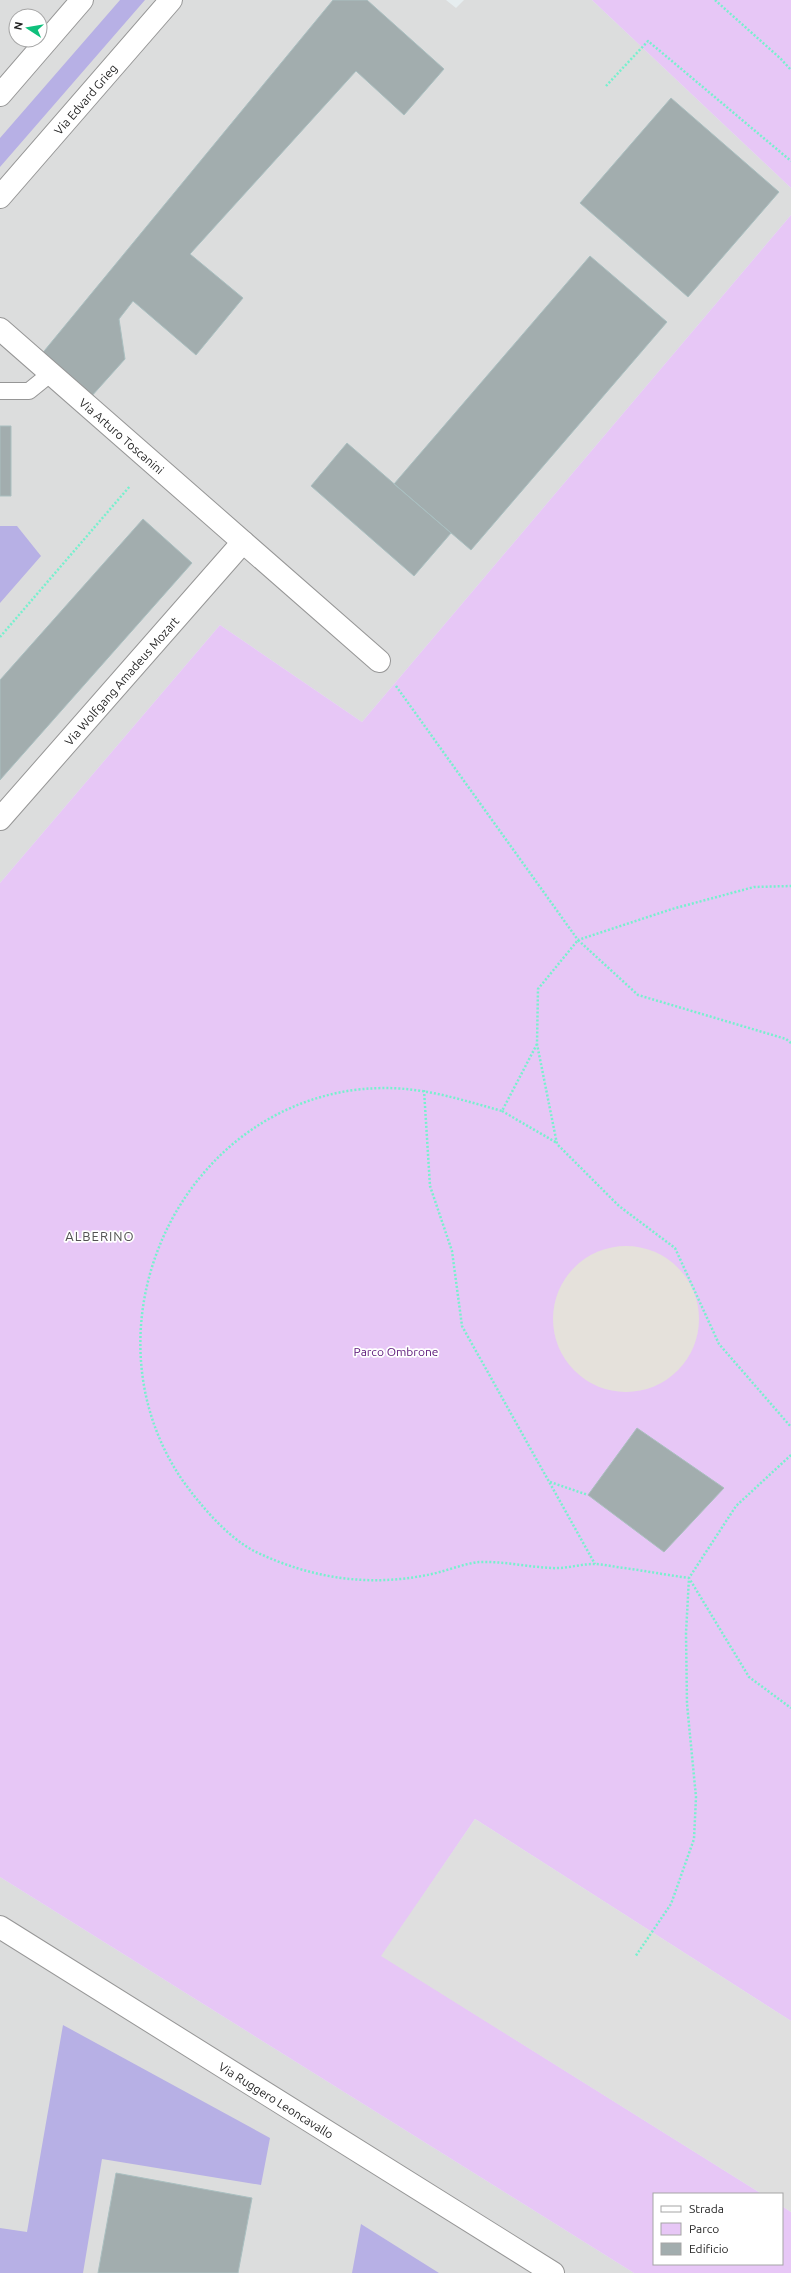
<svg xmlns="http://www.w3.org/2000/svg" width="791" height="2273" viewBox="0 0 791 2273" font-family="Ubuntu,sans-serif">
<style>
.residential{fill:#dcdddd;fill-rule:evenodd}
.grass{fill:#b7b0e5}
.park{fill:#e7c7f6}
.parking{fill:#dfdfdf}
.plaza{fill:#e5e1db}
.building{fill:#a2adae;stroke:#aabfc0}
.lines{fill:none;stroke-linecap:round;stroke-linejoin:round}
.lane-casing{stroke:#969696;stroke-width:18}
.street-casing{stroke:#969696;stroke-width:24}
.path{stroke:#77f0ce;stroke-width:2.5;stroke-dasharray:2 2;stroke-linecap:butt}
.lane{stroke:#fff;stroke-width:16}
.street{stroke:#fff;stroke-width:22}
.labels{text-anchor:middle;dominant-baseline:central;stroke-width:3.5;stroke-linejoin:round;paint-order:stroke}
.street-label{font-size:12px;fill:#1f1f1f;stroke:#fff}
.park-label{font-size:12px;fill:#591477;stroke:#fff}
.neighbourhood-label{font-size:13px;letter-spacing:1px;fill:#525252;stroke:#fff}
</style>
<rect width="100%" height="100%" fill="#e6edef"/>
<path class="residential" d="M0,0H446L456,8L464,0H592L791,188V215L362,722L220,625L0,883ZM16,16H40V40H16Z
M0,1877L634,2273H0Z"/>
<path class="grass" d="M120,0H145L0,167V138Z
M0,526H17L41,556L0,603Z
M63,2025L270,2138L261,2185L102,2159L83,2273H0V2228L27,2232Z
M361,2224L439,2273H352Z"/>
<path class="park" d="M592,0H791V188Z
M791,215V2021L475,1819L382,1956L762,2194H654V2264H782V2206L791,2212V2273H634L0,1877V883L220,625L362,722Z"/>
<path class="parking" d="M475,1819L791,2021V2212L782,2206V2194H762L381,1956Z"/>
<path class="plaza" d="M553 1319a73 73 0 1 1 146 0a73 73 0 1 1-146 0Z"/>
<path class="building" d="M333,0H367L444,69L404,115L356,71L190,254L243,298L196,355L133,301L119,319L125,359L90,398L40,356Z
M671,98L779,192L688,297L580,203Z
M590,256L667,322L471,550L394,484Z
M0,426H11V496H0Z
M347,443L451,533L414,576L311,486Z
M143,519L192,563L0,780V680Z
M637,1428L724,1488L664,1552L588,1495Z
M116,2173L252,2198L238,2273H98Z"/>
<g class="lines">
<g class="lane-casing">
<path id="lane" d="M0,391H29L50,374"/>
</g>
<g class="street-casing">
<g id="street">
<path d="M0,95L82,0"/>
<path id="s1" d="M0,197L171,0"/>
<path id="s2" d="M0,329L379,661"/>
<path id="s3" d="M0,819L243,542"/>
<path id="s4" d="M0,1927L553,2273"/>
</g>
</g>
<path class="path" d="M715,0L781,59L791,70
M606,86L648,41L791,161
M0,637L130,486
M396,686L578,940L672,909L754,887L791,886
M791,1043L786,1039L638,995L578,940L538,989L537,1044L557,1144L619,1206L675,1248L719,1344L791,1427
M537,1044L502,1111C448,1096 411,1083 354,1090C174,1115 80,1332 183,1481C201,1506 228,1538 256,1552C311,1578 367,1587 427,1575C444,1572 462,1564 479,1562C503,1561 528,1567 552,1568C566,1569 580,1564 594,1564C604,1564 614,1567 624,1568C646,1571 667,1575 689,1578L686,1633L687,1704L696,1797L694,1839L671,1904L635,1957
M424,1090L430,1186L452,1251L462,1326L595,1564
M502,1111L557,1143
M791,1455L736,1506L689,1578L749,1677L791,1708
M550,1482L588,1495"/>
<use href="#lane" class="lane"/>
<use href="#street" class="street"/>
</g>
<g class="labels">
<g class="street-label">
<text stroke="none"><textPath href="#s1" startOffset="130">Via Edvard Grieg</textPath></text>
<text stroke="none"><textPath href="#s2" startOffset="162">Via Arturo Toscanini</textPath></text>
<text stroke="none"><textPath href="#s3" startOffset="184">Via Wolfgang Amadeus Mozart</textPath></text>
<text stroke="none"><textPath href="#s4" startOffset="326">Via Ruggero Leoncavallo</textPath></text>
</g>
<g class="park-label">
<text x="396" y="1351">Parco Ombrone</text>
</g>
<g class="neighbourhood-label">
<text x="100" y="1236">ALBERINO</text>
</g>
</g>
<rect x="653" y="2193" width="130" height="72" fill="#ffffff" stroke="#a5a5a5"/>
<rect x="661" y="2206" width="20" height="6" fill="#ffffff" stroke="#a5a5a5"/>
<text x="689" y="2213" font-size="12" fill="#1f1f1f">Strada</text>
<rect x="661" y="2223" width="20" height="12" fill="#e7c7f6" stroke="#a5a5a5"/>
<text x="689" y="2233" font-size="12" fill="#1f1f1f">Parco</text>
<rect x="661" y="2243" width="20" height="12" fill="#a2adae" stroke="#a5a5a5"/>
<text x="689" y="2253" font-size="12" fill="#1f1f1f">Edificio</text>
<g transform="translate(28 28) rotate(282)"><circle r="19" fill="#ffffff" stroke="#a5a5a5"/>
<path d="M0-3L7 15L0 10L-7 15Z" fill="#0fc07c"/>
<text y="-6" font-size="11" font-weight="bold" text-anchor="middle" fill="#1f1f1f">N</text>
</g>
</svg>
